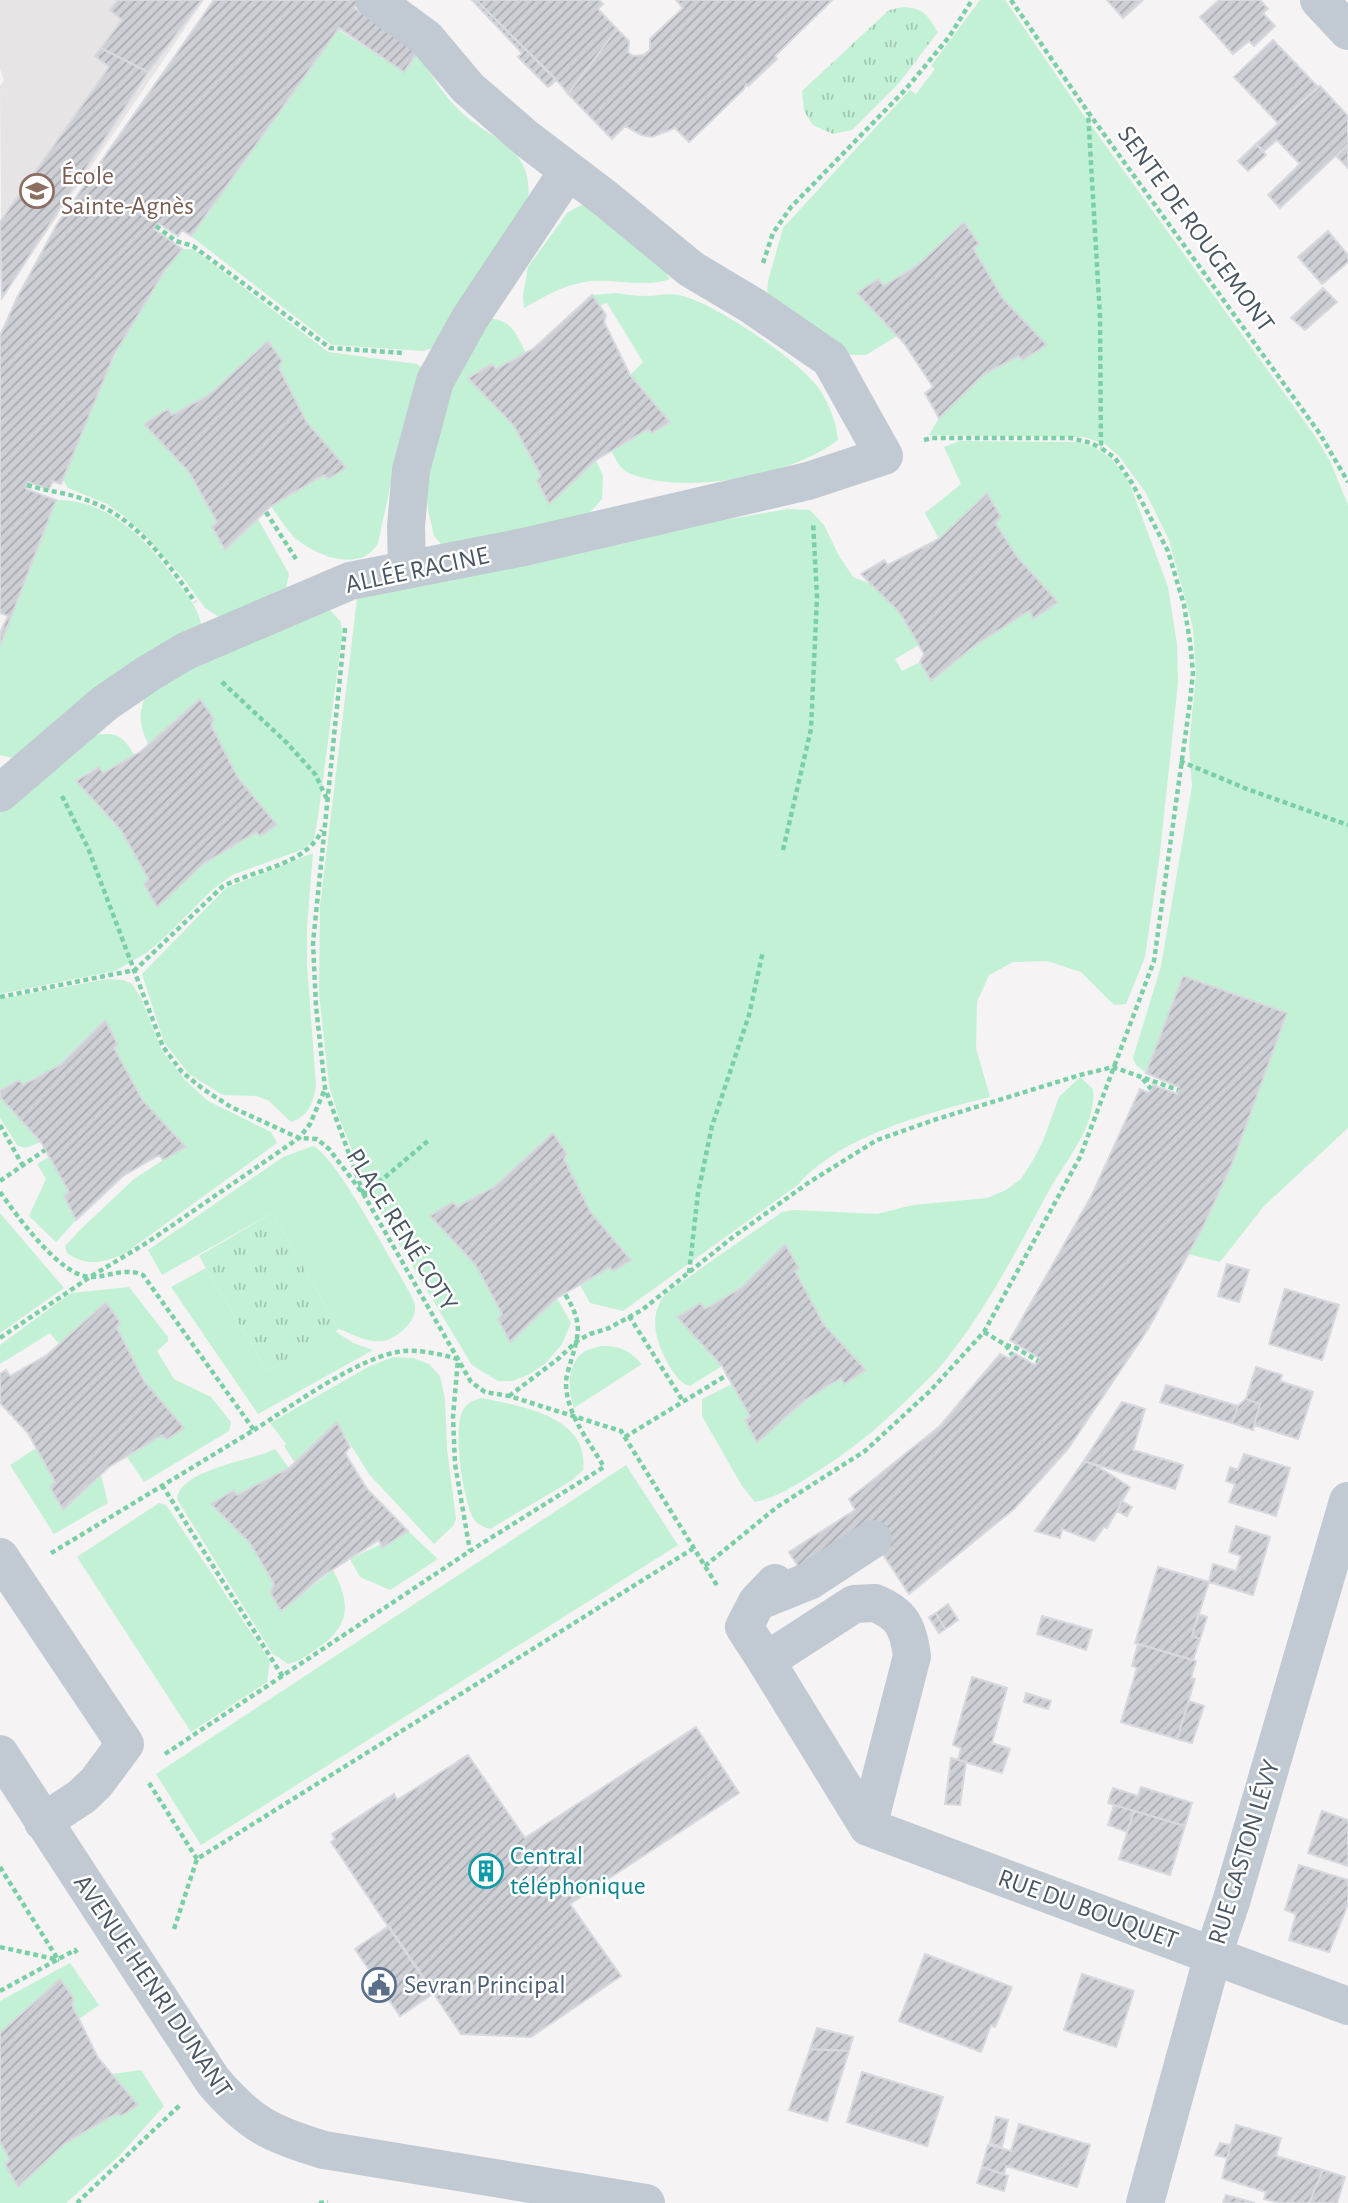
<svg xmlns="http://www.w3.org/2000/svg" width="1348" height="2203" viewBox="0 0 1348 2203" font-family="'Alegreya Sans',sans-serif">
<style>
.education{fill:#e6e4e5}
.green{fill:#c3f1d5}
.park{fill:url(#park-tufts)}
.building{fill:url(#building-hatch);stroke:#d7d9de;stroke-width:2}
.lines{fill:none;stroke-linecap:round;stroke-linejoin:round}
.path{stroke:#7ad0a6;stroke-width:4.5;stroke-dasharray:5 3.5;stroke-linecap:butt}
.minor{stroke:#c1cad2;stroke-width:38}
.labels{text-anchor:middle;dominant-baseline:central;stroke-width:5;stroke-linejoin:round;paint-order:stroke}
.education-label{font-size:26px;fill:#785e54;stroke:#fff;text-anchor:start}
.street-label{font-size:26px;fill:#4a5661;stroke:#fff}
.culture-label{font-size:26px;fill:#0d838f;stroke:#fff;text-anchor:start}
.service-label{font-size:26px;fill:#4e5e75;stroke:#fff;text-anchor:start}
</style>
<defs>
<pattern id="park-tufts" width="24" height="20" patternUnits="userSpaceOnUse" patternTransform="scale(1.75)"><rect width="24" height="20" fill="#c3f1d5"/><path d="M3 7l-1-3M5 7V3M7 7l1-3M15 17l-1-3M17 17v-4M19 17l1-3" fill="none" stroke="#a0c6b0"/></pattern>
<pattern id="building-hatch" width="6" height="6" patternUnits="userSpaceOnUse" patternTransform="scale(1.75)"><rect width="6" height="6" fill="#cdcfd5"/><path d="M-1 1l2-2M0 6l6-6M5 7l2-2" fill="none" stroke="#a8abb0"/></pattern>
</defs>
<rect width="100%" height="100%" fill="#f5f3f3"/>
<path class="education" d="M0,0H204L2,298L0,86L4,80L0,69Z"/>
<path class="green" d="M980,0H1005L1080,110L1315,436L1330,461L1348,505V1128L1264,1206L1220,1262L1188,1254L1232,1164L1287,1013L1183,976L1146,1073L1136,1065L1133,1058L1161,966L1192,786L1189,746L1196,674L1193,628L1169,540L1146,493L1119,456L1105,444L1084,437L929,435L939,418L984,374L1019,356L1023,360L1047,345L1003,299L973,248L978,244L964,222L919,264L884,286L878,279L857,293L897,336L866,355H842L767,297L768,281L783,228L910,90L916,94L935,69L931,66Z
M337,29L404,72L418,51C430,74 443,95 462,113C497,144 534,148 528,203L436,347L423,351L332,345L191,236Z
M581,205H589L657,258L670,279C645,288 618,279 592,281C567,283 545,296 524,308L523,295L528,267L567,213Z
M182,249H193L328,352L417,364L425,370L399,446L378,543C362,572 321,558 299,541C288,533 280,518 271,506L324,475L328,479L345,467L306,421L279,368L282,361L267,342L209,395L172,415L168,410L145,423L189,472L217,522L226,549L258,519L289,574L286,588L221,618L205,608L183,578L144,534L124,516L107,504L68,488L63,480C94,397 126,320 182,249Z
M615,293C625,294 636,296 647,296C657,296 669,293 679,295C713,302 801,361 820,390C830,406 836,422 838,440C793,474 708,490 653,480C644,478 631,476 623,469C618,465 615,457 611,451L648,429L630,375L643,362L607,303L599,306L592,295Z
M493,319C513,321 517,337 526,353L496,369L492,364L469,378L514,426L541,476L537,481L549,503L596,460L603,476L602,499L585,518L454,546L441,544L434,536L428,509L425,471L459,368L486,322Z
M959,441L1078,442L1094,447L1113,460L1129,482L1168,587L1177,644L1178,683L1160,853L1145,957L1126,1004L1114,1005L1081,972L1047,961L1013,962L989,975L977,1002L976,1048L990,1097C930,1112 840,1136 799,1184L623,1311L590,1303L580,1285L610,1267L613,1271L591,1213L564,1159L567,1153L553,1134L494,1187L457,1207L453,1202L430,1216L475,1264L502,1314L510,1341L557,1298L571,1323L562,1344L546,1363L530,1374L513,1381H498L472,1365L382,1216L363,1177L338,1115L329,1085L319,993L320,906L357,599L708,523L787,509L810,510L824,525L838,554L853,577L871,584L900,613L919,645L895,659L902,671L920,662L932,681L974,646L1030,610L1033,618L1058,602L1018,558L995,523L1000,517L987,493L939,539L925,513L961,484L944,447Z
M56,500C109,499 148,541 177,582C189,598 199,608 202,629L17,759L0,755V646Z
M329,609L341,622L342,636L318,817L314,839L304,849L232,875L212,890L163,939L146,953L115,971L0,994V810L91,736C116,731 122,734 135,756L103,773L99,768L121,830L149,880L144,885L157,907L203,864L256,832L260,836L277,825L238,778L211,725L214,719L200,699L149,745C136,722 139,704 153,683Z
M313,853L307,927V964L316,1086C313,1103 309,1116 291,1122L268,1100L256,1096L223,1095L189,1074L164,1042L142,974L226,888Z
M108,979L123,980L132,984L141,998L162,1051L185,1080L208,1101L271,1132L277,1143L124,1254C102,1263 87,1267 67,1253L65,1246L82,1228L134,1179L185,1146L143,1101L114,1048L118,1044L105,1021L60,1065L23,1085L19,1080L0,1091V999Z
M1080,1077L1093,1089C1097,1127 1064,1162 1047,1194C1017,1250 988,1306 948,1357C940,1368 929,1378 919,1388C889,1418 858,1446 821,1469C802,1481 778,1498 755,1502L742,1486L702,1416V1399L732,1384L750,1416L745,1420L758,1443L805,1400L841,1378L844,1384L866,1370L824,1325L795,1271L799,1268L786,1244L741,1288L705,1309L677,1317L722,1366L690,1386C678,1383 669,1366 663,1354C656,1338 651,1319 660,1302C665,1292 680,1284 688,1278C719,1255 751,1234 782,1212L793,1210L877,1214L913,1205L987,1198L1006,1190L1021,1179L1033,1160L1043,1141L1059,1097Z
M0,1097V1098L41,1142L25,1148L18,1146L0,1118Z
M313,1146C336,1156 394,1266 410,1293C412,1298 416,1304 415,1309C415,1323 395,1340 382,1341C368,1343 352,1334 339,1329L272,1213L162,1275L148,1250L283,1157Z
M49,1157L69,1192L64,1197L76,1220L56,1242L29,1216L46,1179L37,1164Z
M0,1213L64,1288L0,1333Z
M206,1268L267,1371L335,1331L353,1343L373,1350L258,1414L171,1287Z
M129,1287L168,1337V1341L157,1351L174,1379L211,1397L231,1422L229,1431L144,1482L127,1457L162,1435L144,1381L117,1328L120,1322L106,1302L59,1344L50,1333L0,1364V1345L71,1293Z
M601,1346C620,1346 629,1350 642,1364L574,1408C568,1391 566,1363 585,1351C589,1349 596,1348 601,1346Z
M393,1357L413,1358L429,1364L440,1376L445,1399L447,1449L456,1519L453,1526L434,1544L369,1474L337,1423L295,1463L284,1446L286,1444L270,1423L368,1367Z
M481,1398C520,1406 590,1416 583,1470L571,1481L490,1529C484,1527 480,1526 476,1522C463,1506 454,1434 461,1415C464,1405 471,1401 481,1398Z
M36,1448L55,1482L63,1510L101,1475L108,1503L54,1534L10,1465Z
M275,1449L289,1468L237,1495L233,1490L212,1504L250,1543L274,1584L270,1592L281,1611L333,1570C353,1607 349,1629 312,1652C305,1657 297,1662 288,1664L272,1653L177,1499C180,1469 253,1461 275,1449Z
M626,1465L678,1545L201,1845L156,1774Z
M159,1503L166,1505L270,1661L267,1682L191,1732L77,1557Z
M408,1531L438,1559L390,1590L360,1577L350,1559Z
M70,1963L99,2005L79,2019L72,2005L74,1999L60,1979L0,2033V2001Z
M141,2070L164,2106L119,2156L66,2203H0V2142L10,2160L5,2165L18,2187L64,2144L117,2113L121,2116L138,2106L112,2074Z"/>
<path class="park" d="M904,7C925,9 927,15 938,32L899,83L852,130L833,134L813,125L804,111L802,91L889,10Z
M272,1213L339,1329L267,1371L199,1256Z"/>
<path class="building" d="M118,0H202L148,72L101,48L122,20L110,10Z
M214,0H360L354,8L418,51L404,72L339,28L191,236L182,230L178,236L158,223L154,229L182,249L165,270L114,355L61,484L53,481L49,489L28,482L26,489L56,500L0,646V633L8,616L0,613V336L17,298L56,226Z
M472,0H476L556,79L552,84L548,87L518,57L522,53Z
M476,0H599L603,4L598,9L617,29L568,94L561,85Z
M676,0H832L775,56L777,59L748,86L746,84L744,89L689,142L675,128L652,137L641,135L625,126L612,139L568,94L617,29L629,41L628,52L633,56L644,55L650,50V39L683,8Z
M1107,0H1143L1123,18Z
M1219,0H1260L1268,9L1263,13L1275,26L1254,46L1249,41L1233,54L1200,17Z
M1273,40L1318,87L1278,123L1234,77Z
M101,48L148,72L2,298L0,222L109,67L95,56Z
M1320,86L1348,116V144L1280,208L1268,195L1300,164L1277,140L1264,151L1256,144Z
M1256,144L1266,155L1248,171L1238,161Z
M1348,144V168L1336,156Z
M964,222L979,244L973,248L1003,299L1047,345L1022,360L1019,356L984,374L939,418L925,393L933,387L904,343L857,293L878,279L884,286L919,264Z
M1328,231L1348,255V262L1322,284L1298,257Z
M1323,288L1337,302L1305,330L1291,318Z
M592,295L606,315L604,322L630,375L670,422L652,433L648,429L596,460L549,504L537,481L541,476L514,426L468,378L492,364L496,369L533,349Z
M268,341L282,361L279,368L306,421L346,468L328,479L324,475L271,506L225,550L212,527L217,522L189,472L144,424L168,409L172,415L209,395Z
M987,493L1001,517L995,523L1018,558L1058,602L1033,619L1030,610L974,646L931,681L920,662L924,654L900,613L861,574L884,560L888,565L939,539Z
M200,699L214,719L211,725L238,778L277,825L260,836L256,832L203,864L157,907L144,884L149,880L121,830L76,781L99,767L103,773L140,752Z
M1183,976L1287,1013L1232,1164L1204,1225L1148,1329L1068,1449L1014,1509L909,1594L867,1530L801,1571L789,1552L855,1510L849,1499L940,1426L1000,1354L1010,1359L1014,1353L1035,1365L1038,1361L1039,1358L1010,1340L1092,1195L1140,1089L1149,1093L1153,1085L1177,1094L1178,1090L1179,1087L1146,1073Z
M105,1020L118,1045L114,1048L143,1101L186,1147L163,1160L159,1155L123,1176L76,1220L64,1196L69,1192L41,1142L0,1097V1091L19,1080L23,1085L60,1065Z
M553,1133L567,1154L564,1159L591,1213L631,1260L613,1271L610,1267L557,1298L510,1342L498,1319L502,1314L475,1264L430,1216L453,1202L457,1207L494,1187Z
M785,1244L799,1268L795,1271L824,1325L866,1370L844,1384L841,1378L805,1400L757,1443L745,1420L750,1416L722,1366L677,1317L701,1303L705,1309L741,1288Z
M1227,1264L1249,1270L1239,1302L1218,1296Z
M1285,1289L1339,1305L1322,1360L1269,1344Z
M106,1302L120,1322L117,1328L144,1381L184,1428L166,1440L162,1435L109,1467L63,1510L50,1487L55,1482L28,1433L0,1403V1374L6,1370L10,1376L47,1355Z
M1256,1367L1282,1375L1280,1381L1313,1392L1298,1439L1254,1425L1260,1404L1246,1399Z
M1166,1385L1238,1406L1232,1423L1160,1402Z
M1246,1399L1260,1404L1253,1430L1232,1423L1238,1406Z
M1122,1402L1145,1409L1133,1450L1183,1465L1175,1489L1084,1461Z
M337,1422L350,1447L345,1453L367,1489L408,1531L382,1548L379,1540L324,1575L281,1611L270,1592L274,1584L250,1543L211,1504L234,1490L237,1495L289,1468Z
M1244,1454L1290,1468L1276,1516L1229,1502L1235,1484L1226,1481L1230,1467L1238,1470Z
M1084,1461L1095,1465L1130,1487L1107,1528L1104,1527L1094,1541L1062,1529L1060,1538L1035,1531Z
M1122,1501L1132,1507L1127,1516L1117,1511Z
M1236,1526L1270,1537L1253,1595L1209,1582L1213,1564L1236,1571L1241,1556L1229,1552Z
M1158,1567L1209,1582L1192,1636L1200,1639L1193,1660L1135,1643Z
M948,1604L958,1620L945,1629L936,1613Z
M936,1613L945,1629L939,1633L929,1617Z
M1198,1614L1207,1617L1200,1639L1192,1636Z
M1042,1616L1092,1630L1086,1650L1037,1634Z
M1138,1644L1196,1661L1191,1678L1195,1679L1177,1739L1121,1722L1137,1668L1132,1666Z
M972,1677L1007,1688L992,1743L1010,1749L1002,1773L958,1760L961,1748L953,1745Z
M1026,1693L1051,1701L1048,1709L1024,1702Z
M1189,1701L1204,1706L1192,1743L1177,1739Z
M696,1727L739,1793L570,1904L621,1976L531,2037L461,2034L331,1842L335,1839L332,1834L394,1794L397,1800L468,1755L525,1838Z
M951,1758L966,1762L960,1805L945,1804Z
M1141,1787L1192,1803L1185,1826L1108,1803L1113,1788L1138,1796Z
M1114,1805L1134,1811L1127,1832L1108,1825Z
M1134,1811L1185,1826L1170,1875L1119,1859Z
M1322,1811L1348,1820V1866L1308,1853Z
M1299,1865L1348,1880V1904L1329,1952L1289,1940L1296,1914L1285,1910Z
M389,1926L434,1993L400,2016L355,1949Z
M925,1954L1012,1987L995,2027L991,2025L981,2052L899,2021Z
M1082,1974L1134,1991L1116,2047L1064,2030Z
M60,1979L74,1999L72,2005L98,2058L138,2105L121,2116L117,2113L64,2144L18,2187L5,2164L10,2160L0,2142V2033Z
M817,2028L853,2037L849,2051L810,2049Z
M810,2049L849,2051L827,2121L789,2110Z
M862,2072L943,2097L927,2146L847,2122Z
M996,2117L1008,2120L1002,2147L990,2143Z
M1019,2124L1090,2145L1077,2187L1006,2166L1004,2174L982,2167L988,2145L1011,2151Z
M1236,2125L1281,2138L1276,2156L1323,2170L1309,2203H1280L1264,2199L1266,2192L1222,2178Z
M1220,2143L1231,2145L1227,2158L1215,2155Z
M982,2167L1008,2176L1004,2191L977,2183Z
M1323,2170L1345,2177L1337,2203H1309Z
M1226,2195L1255,2203H1223Z"/>
<g class="lines">
<path class="path" d="M1011,0L1088,112L1320,434L1348,482
M156,226L176,241L193,246L330,348L403,353
M763,263L773,233L791,207L906,89L949,37L972,0
M924,440L932,438H1071L1091,443L1101,448
M27,485C45,491 63,492 80,498C133,513 165,559 195,602
M266,512L296,559
M345,628L313,943L316,1006L325,1088L364,1195L429,1140
M222,682L287,743L315,774L327,799
M1180,761L1247,789L1348,825
M62,796L88,848L163,1047L182,1072L203,1089L231,1107L299,1138L317,1139L329,1149L364,1195L471,1382L485,1392L509,1396L621,1431L718,1587
M783,850L811,729L817,597L813,522
M0,997L135,970L222,887C254,869 306,866 322,830
M1143,1079L1151,1089
M0,1125L23,1166
M0,1181L45,1150
M0,1192C17,1216 60,1276 90,1277C109,1277 125,1267 143,1275L254,1430L48,1555
M689,1273L698,1193L712,1126L749,1015L763,951
M629,1316L683,1401
M984,1332L1006,1345L1012,1355
M0,1338L90,1277L148,1242L299,1138L310,1124L325,1089
M1006,1345L1016,1348L1038,1361
M509,1396L558,1359L577,1341L590,1334L609,1328L642,1310L733,1237L808,1183L877,1140L934,1120L1080,1075L1113,1067L1178,1090
M254,1430C292,1406 361,1355 404,1351C422,1350 440,1354 458,1359L453,1417L455,1464L470,1551
M625,1437L727,1375
M162,1485L283,1677
M705,1566L777,1507L865,1451L930,1391L984,1332L1080,1157L1154,961L1190,702L1193,672L1190,642L1184,605L1168,551L1132,483L1115,458L1101,448L1100,317L1088,112
M165,1754L470,1551L604,1467C589,1441 566,1414 566,1383C566,1376 569,1368 571,1361C580,1331 582,1322 565,1294
M149,1783L197,1859
M0,1867L59,1961
M174,1929L197,1859L694,1548
M0,1947L59,1960
M0,1991L75,1950L77,1953
M77,2203L180,2105
M319,2203L328,2202"/>
<path class="minor" d="M1319,0L1348,31
M407,570L406,526L411,470L435,381L470,318L568,171
M0,793L105,703L149,673L186,651L350,581L524,547L808,481L884,456L830,359L753,306L691,269L606,199L527,139L468,88L426,38L374,0
M0,1557L125,1744L96,1783L81,1797L43,1822
M757,1602L809,1581L873,1539
M875,1603C902,1614 908,1627 912,1656L868,1827L766,1661L854,1604Z
M766,1661L744,1627L757,1602L775,1583
M0,1754L213,2081C250,2124 270,2134 324,2150L646,2203
M868,1827L1348,2006
M1145,2203L1213,1955L1231,1902L1348,1501"/>
</g>
<defs>
<g id="school-ring" transform="scale(1.75)"><circle r="9.5" fill="#fff" stroke="#8d6e63" stroke-width="1.5"/><path d="M0-5L7-2L0 1L-7-2ZM-4 1L0 2.5L4 1V4Q0 6-4 4Z" fill="#8d6e63"/></g>
<g id="building-ring" transform="scale(1.75)"><circle r="9.5" fill="#fff" stroke="#0f9aa8" stroke-width="1.5"/><path d="M-4-6H4V6H1V3H-1V6H-4ZM-2.5-4.3h1.7v1.8h-1.7ZM.8-4.3h1.7v1.8H.8ZM-2.5-1h1.7V.8h-1.7ZM.8-1h1.7V.8H.8Z" fill="#0f9aa8"/></g>
<g id="civic-ring" transform="scale(1.75)"><circle r="9.5" fill="#fff" stroke="#5c6f8a" stroke-width="1.5"/><path d="M-.6-6.5H3V-4.5H.6V-3L4-1V1h2V6H-6V1h2V-1L-.6-3ZM-1.2 2.5V6h2.4V2.5Z" fill="#5c6f8a"/></g>
</defs>
<g fill-rule="evenodd">
<use href="#school-ring" x="37" y="191"/>
<use href="#building-ring" x="486" y="1871"/>
<use href="#civic-ring" x="379" y="1985"/>
</g>
<g class="labels">
<g class="education-label">
<text x="61" y="176">École<tspan x="61" dy="30">Sainte-Agnès</tspan></text>
</g>
<g class="street-label">
<text transform="translate(1196 229) rotate(54)">SENTE DE ROUGEMONT</text>
<text transform="translate(417 570) rotate(-12)">ALLÉE RACINE</text>
<text transform="translate(402 1230) rotate(58)">PLACE RENÉ COTY</text>
<text transform="translate(1244 1852) rotate(-73)">RUE GASTON LÉVY</text>
<text transform="translate(1088 1909) rotate(20)">RUE DU BOUQUET</text>
<text transform="translate(153 1986) rotate(56)">AVENUE HENRI DUNANT</text>
</g>
<g class="culture-label">
<text x="510" y="1856">Central<tspan x="510" dy="30">téléphonique</tspan></text>
</g>
<g class="service-label">
<text x="404" y="1985">Sevran Principal</text>
</g>
</g>
</svg>
